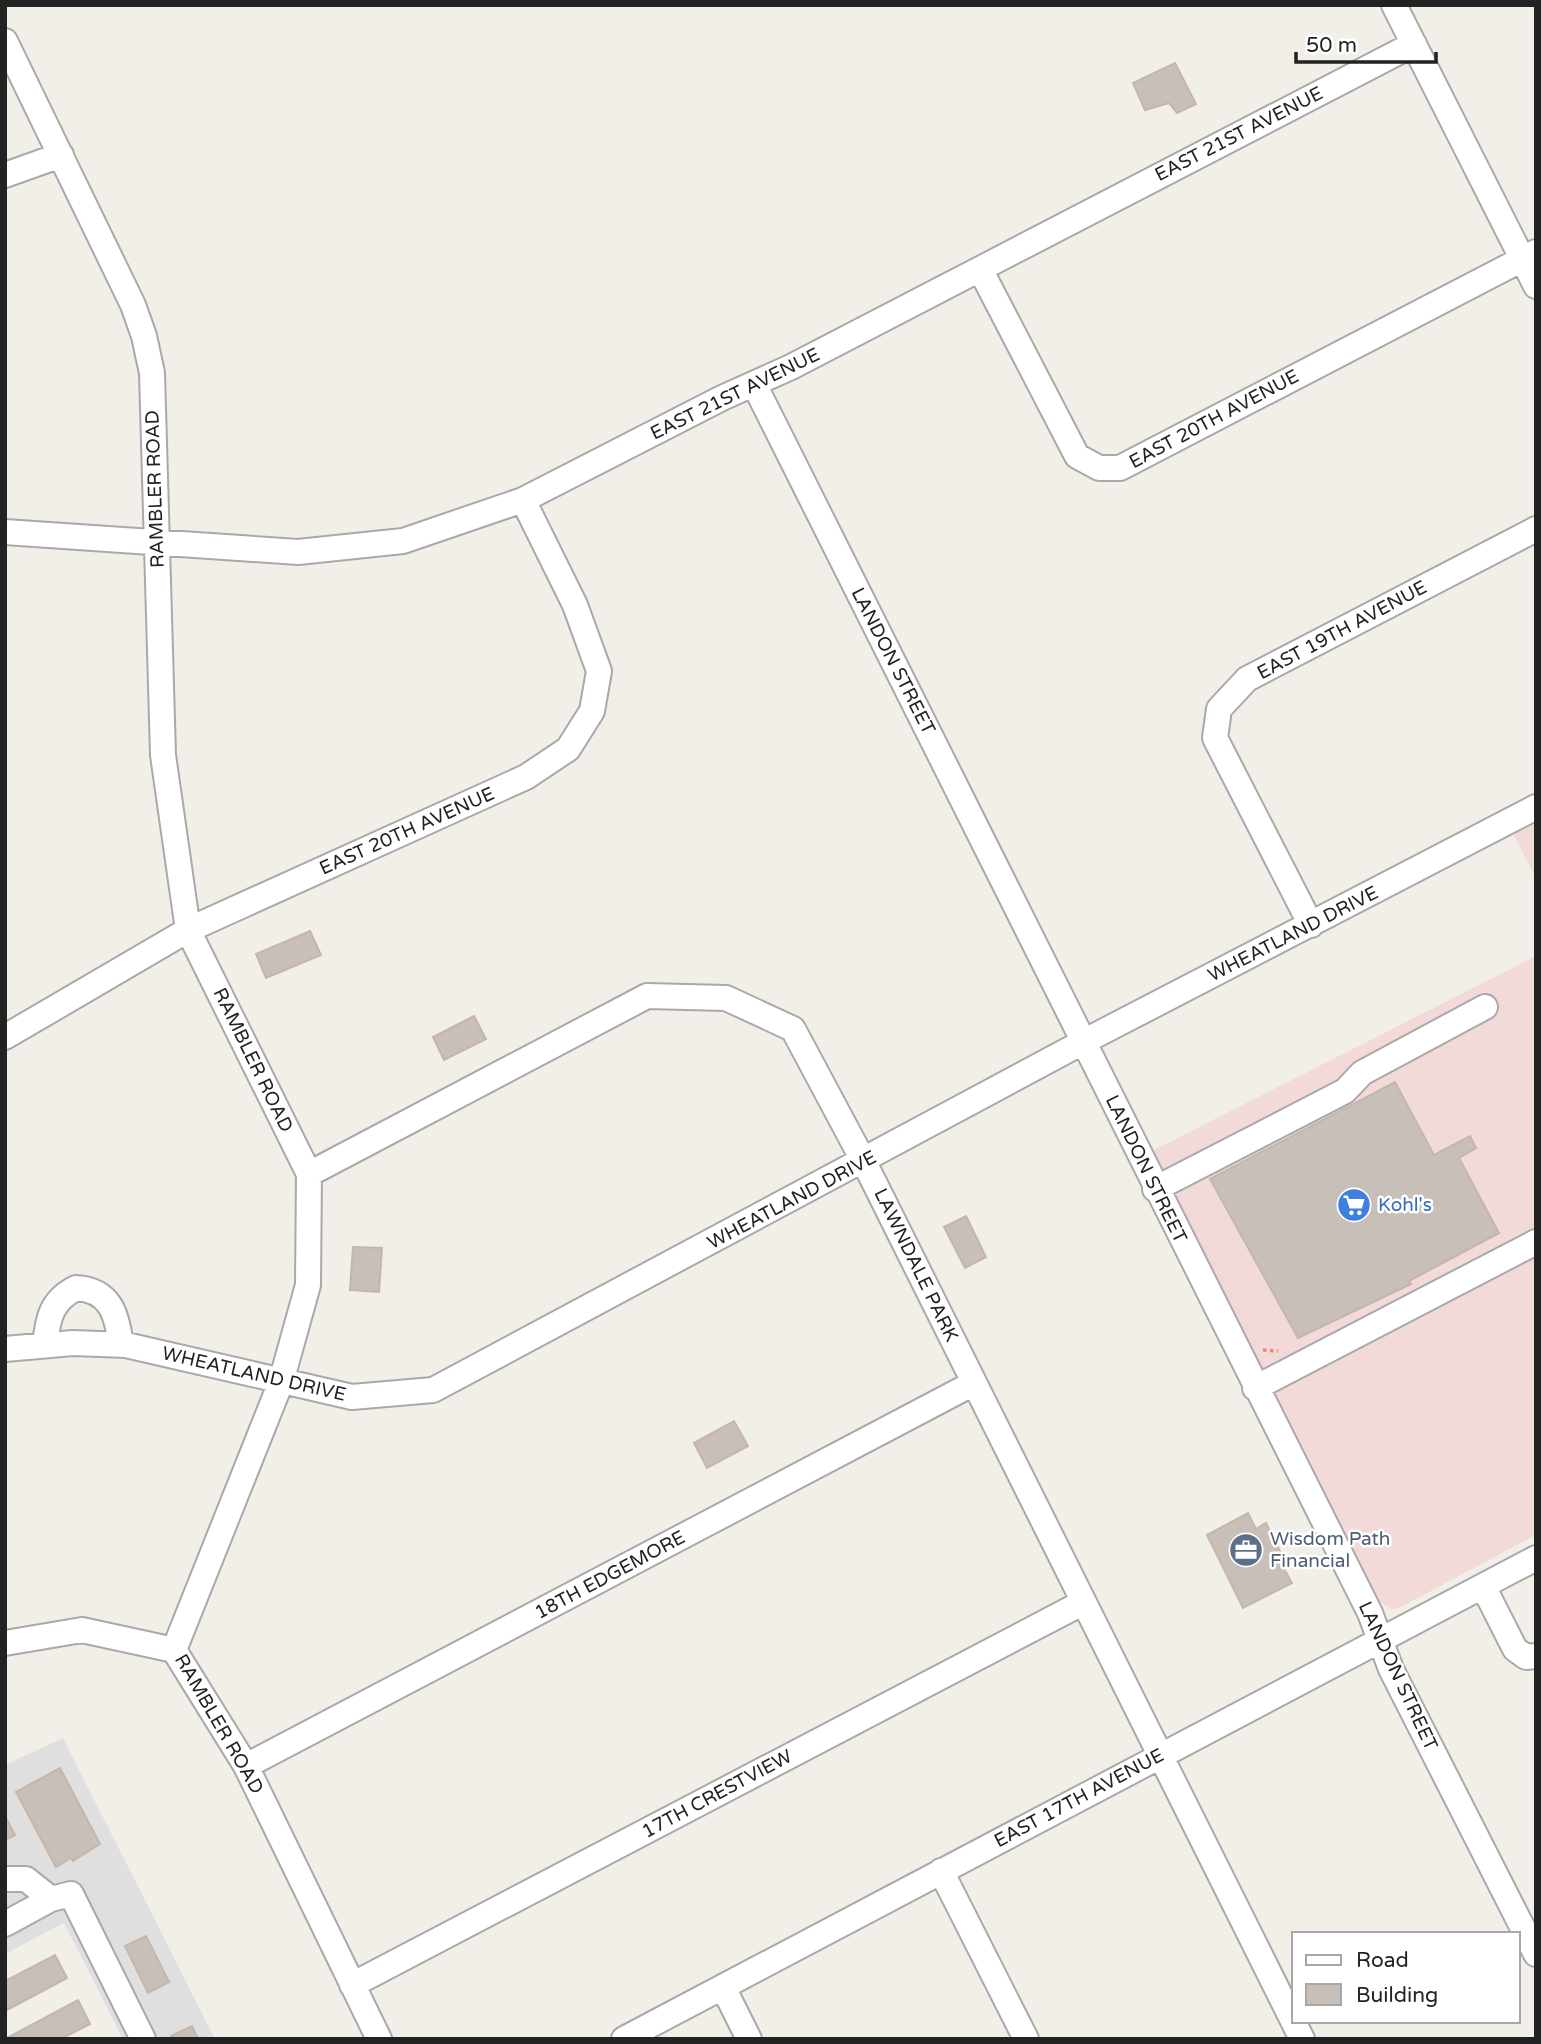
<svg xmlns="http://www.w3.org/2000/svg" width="1541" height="2044" viewBox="0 0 1541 2044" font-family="'Varela Round',sans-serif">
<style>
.residential{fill:#e0dfdf}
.commercial{fill:#f2dad9}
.building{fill:#c7bfb8;stroke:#c4b6ab;stroke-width:2}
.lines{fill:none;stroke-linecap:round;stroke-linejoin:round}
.minor-casing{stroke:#a9a9a9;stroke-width:28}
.path{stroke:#fa8072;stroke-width:3.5;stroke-dasharray:3.5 3.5;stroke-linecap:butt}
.minor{stroke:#fff;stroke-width:24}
.labels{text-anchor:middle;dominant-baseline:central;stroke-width:5;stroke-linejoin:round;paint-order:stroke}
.street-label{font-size:19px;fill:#222;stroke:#fff}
.shop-label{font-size:19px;fill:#366cbe;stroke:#fff;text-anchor:start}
.service-label{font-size:19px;fill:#4e5e75;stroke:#fff;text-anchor:start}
</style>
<rect width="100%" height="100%" fill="#f2efe9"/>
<path class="residential" d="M63,1738L215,2039H123L64,1923L5,1954V1765Z"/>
<path class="commercial" d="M1536,823V878L1513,834Z
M1534,957L1536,1535L1399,1608L1391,1609L1378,1600L1351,1549L1152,1151Z"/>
<path class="building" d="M1175,63L1196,104L1177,113L1169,103L1145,110L1133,83Z
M310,931L321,955L266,978L256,954Z
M474,1016L486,1039L444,1060L433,1037Z
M1395,1082L1434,1155L1470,1136L1476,1148L1459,1158L1499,1233L1409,1281L1411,1284L1298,1338L1210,1179Z
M966,1216L986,1257L965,1268L944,1227Z
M353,1247L382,1248L379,1292L350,1290Z
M734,1421L748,1446L707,1468L694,1443Z
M1248,1513L1256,1529L1266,1523L1286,1563L1282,1565L1292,1583L1243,1608L1207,1535Z
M60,1768L100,1844L73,1861L71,1858L56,1867L16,1792Z
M5,1816L15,1835L5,1840Z
M146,1936L169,1982L148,1993L125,1946Z
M55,1955L67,1978L5,2011V1981Z
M78,2000L90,2024L61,2039H5Z
M192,2026L198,2039H172L171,2036Z"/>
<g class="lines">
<g class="minor-casing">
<path id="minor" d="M1394,5L1536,286
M5,41L133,305L144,336L152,373L163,755L188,930L309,1174L308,1285L281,1382L174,1650
M5,175L61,155
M980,269L1077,456L1099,468H1120L1536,252
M754,384L1370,1613L1391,1669L1536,1954
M5,532L298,552L403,541L523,500L722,398L791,367L1414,44
M1311,925L1215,738L1219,709L1247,679L1536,529
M5,1037L188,930L526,777L568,749L592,711L599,671L575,605L523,500
M309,1174L647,996L726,998L793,1029L864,1162L1302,2039
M1155,1189L1345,1091L1362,1073L1485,1007
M45,1344C48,1318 51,1301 76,1288C111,1290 117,1315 121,1345
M5,1349L73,1343L126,1345L352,1397L433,1390L1083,1042L1536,807
M1255,1388L1536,1242
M1483,1586L1515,1649L1526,1657L1536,1656
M5,1643L82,1630L174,1650
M174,1650L246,1766L379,2039
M246,1766L974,1383
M941,1871L1026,2039
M5,1879H26L51,1899
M5,1924L51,1899L71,1894L143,2039
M352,1985L1082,1603
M723,1987L749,2039
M624,2039L1536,1558"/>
</g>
<path class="path" d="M1263,1350L1278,1351"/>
<use href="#minor" class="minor"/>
</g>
<defs>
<g id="supermarket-disc" transform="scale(1.75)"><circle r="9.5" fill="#3f7fe0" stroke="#fff"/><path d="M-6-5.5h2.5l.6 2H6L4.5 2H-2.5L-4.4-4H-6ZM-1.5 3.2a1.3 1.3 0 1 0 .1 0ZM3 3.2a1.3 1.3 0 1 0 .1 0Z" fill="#fff"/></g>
<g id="office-disc" transform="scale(1.75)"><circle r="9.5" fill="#5c6f8a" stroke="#fff"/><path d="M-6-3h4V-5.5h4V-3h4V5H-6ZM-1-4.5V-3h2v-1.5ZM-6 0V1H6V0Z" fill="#fff"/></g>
</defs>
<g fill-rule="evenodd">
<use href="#supermarket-disc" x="1354" y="1205"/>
<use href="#office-disc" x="1246" y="1550"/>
</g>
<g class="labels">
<g class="street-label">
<text transform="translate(1239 134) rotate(-27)">EAST 21ST AVENUE</text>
<text transform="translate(735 394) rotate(-26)">EAST 21ST AVENUE</text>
<text transform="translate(1214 419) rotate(-28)">EAST 20TH AVENUE</text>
<text transform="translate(155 489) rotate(-92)">RAMBLER ROAD</text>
<text transform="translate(1342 630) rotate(-28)">EAST 19TH AVENUE</text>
<text transform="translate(893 661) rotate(63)">LANDON STREET</text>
<text transform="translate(407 831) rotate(-24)">EAST 20TH AVENUE</text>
<text transform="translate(1293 934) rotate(-27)">WHEATLAND DRIVE</text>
<text transform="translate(253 1060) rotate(64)">RAMBLER ROAD</text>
<text transform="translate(1146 1169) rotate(64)">LANDON STREET</text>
<text transform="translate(792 1200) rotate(-28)">WHEATLAND DRIVE</text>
<text transform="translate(916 1265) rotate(64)">LAWNDALE PARK</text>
<text transform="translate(254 1374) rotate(13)">WHEATLAND DRIVE</text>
<text transform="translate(610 1575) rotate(-28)">18TH EDGEMORE</text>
<text transform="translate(1398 1676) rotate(65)">LANDON STREET</text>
<text transform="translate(219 1724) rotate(60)">RAMBLER ROAD</text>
<text transform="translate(717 1794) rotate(-28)">17TH CRESTVIEW</text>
<text transform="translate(1079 1798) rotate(-28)">EAST 17TH AVENUE</text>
</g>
<g class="shop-label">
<text x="1378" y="1205">Kohl's</text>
</g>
<g class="service-label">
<text x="1270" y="1539">Wisdom Path<tspan x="1270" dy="22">Financial</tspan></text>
</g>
</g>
<rect width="1541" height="2044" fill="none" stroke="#222222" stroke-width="14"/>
<rect x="1292" y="1932" width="228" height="91" fill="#ffffff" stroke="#a7a7a7" stroke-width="2"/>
<rect x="1306" y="1955" width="35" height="10" fill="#ffffff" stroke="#a7a7a7" stroke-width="2"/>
<text x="1356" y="1967" font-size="21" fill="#222222">Road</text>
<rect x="1306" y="1984" width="35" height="21" fill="#c7bfb8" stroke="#a7a7a7" stroke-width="2"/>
<text x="1356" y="2002" font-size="21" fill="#222222">Building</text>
<path d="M1296 52v10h140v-10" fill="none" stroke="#222222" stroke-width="3.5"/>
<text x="1306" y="52" font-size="21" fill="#222222" stroke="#ffffff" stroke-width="5" paint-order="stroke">50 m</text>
</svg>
